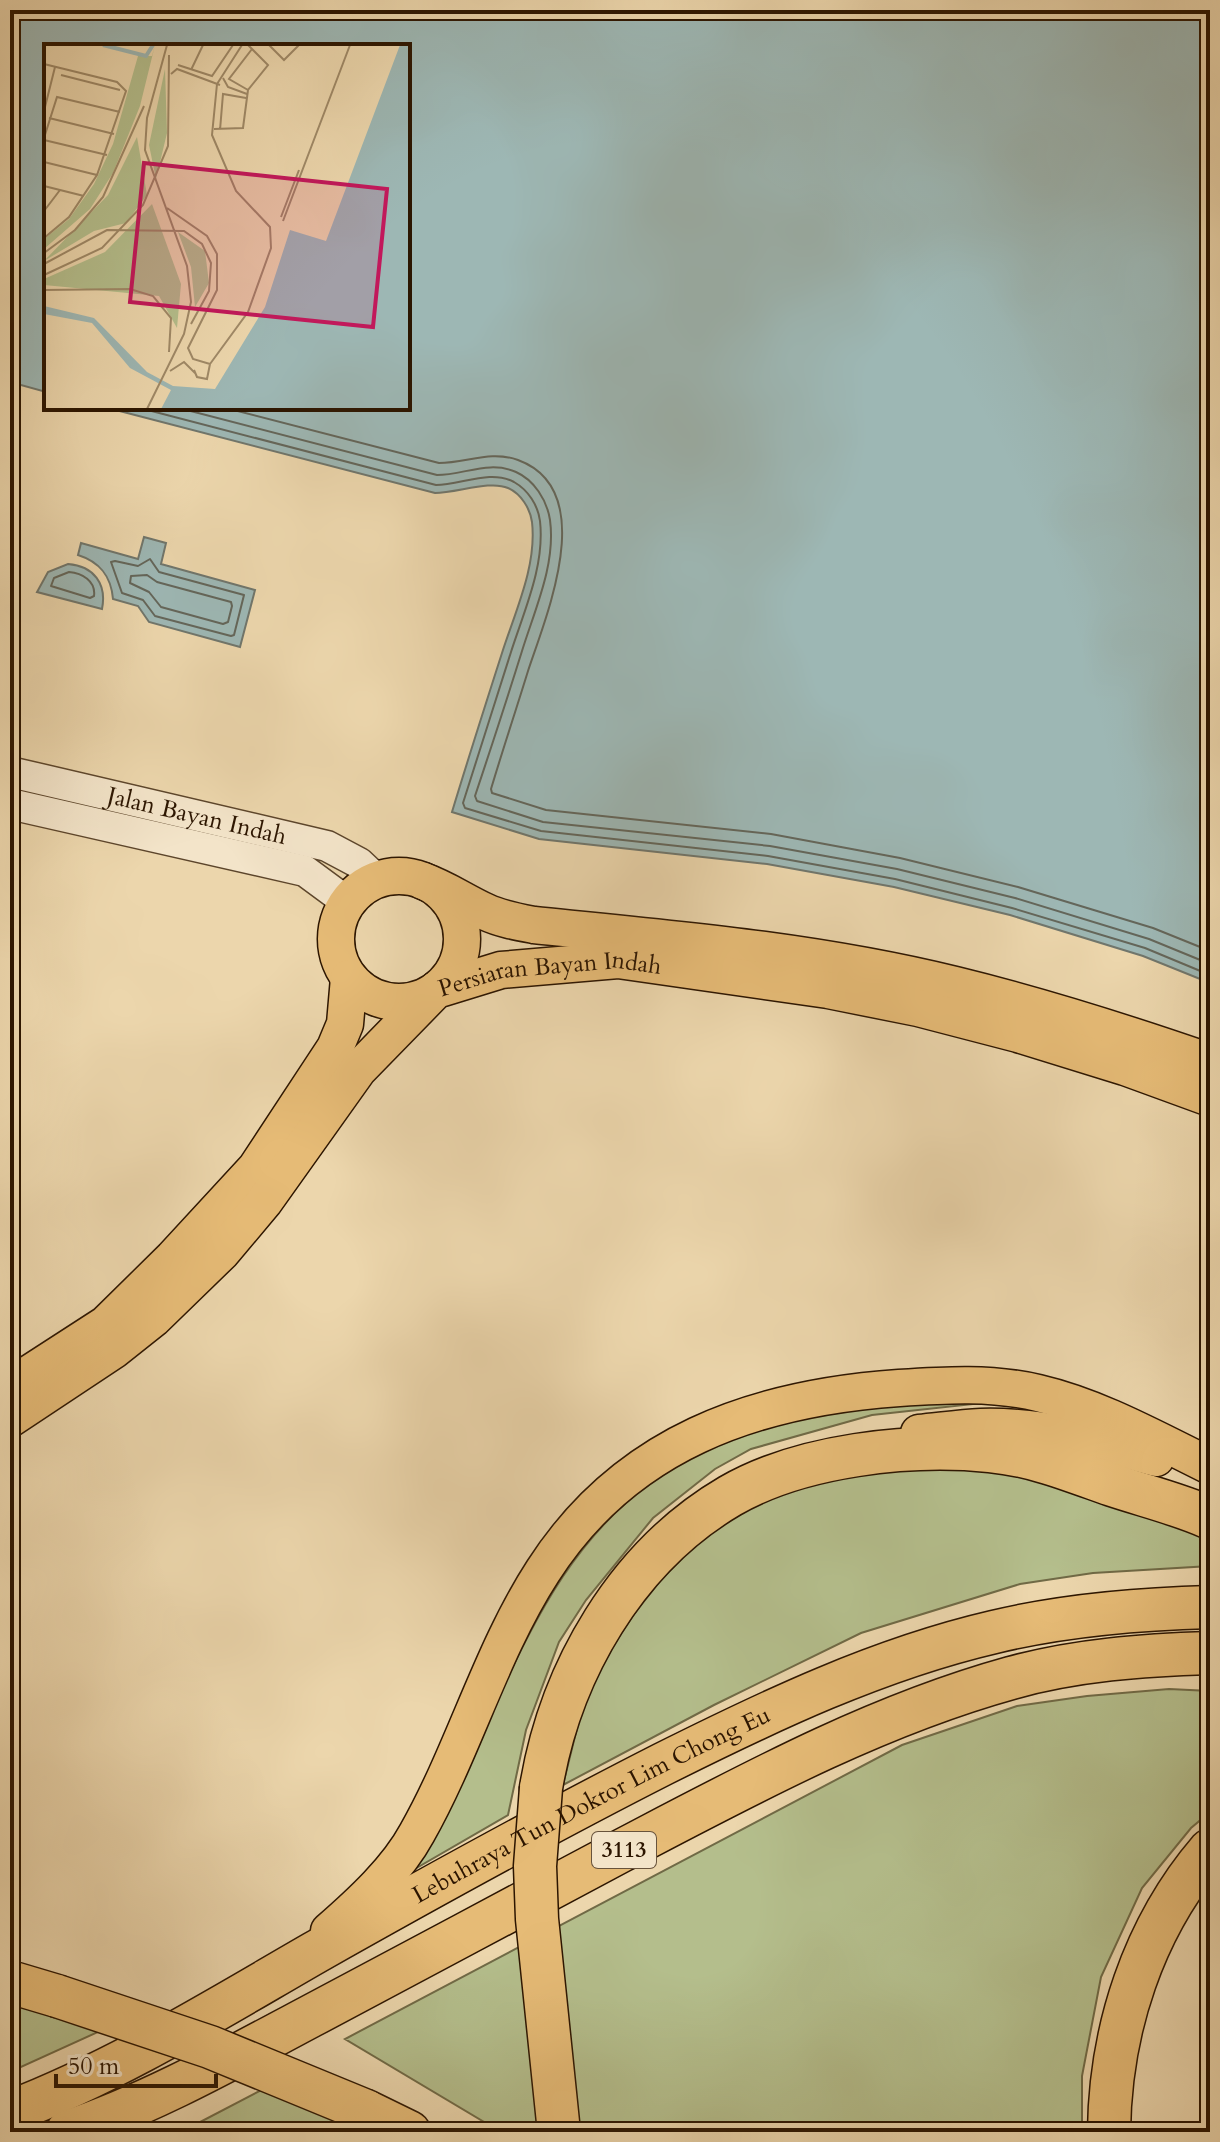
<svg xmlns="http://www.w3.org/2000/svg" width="1220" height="2142" viewBox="0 0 1220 2142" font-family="Cardo,serif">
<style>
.green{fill:#b4be8c;stroke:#706a46;stroke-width:2}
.water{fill:#9db7b4;stroke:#70766c;stroke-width:2}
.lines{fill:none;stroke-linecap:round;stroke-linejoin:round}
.shore{stroke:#64665a;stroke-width:2}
.minor-casing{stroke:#5c452b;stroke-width:33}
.major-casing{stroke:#2c1500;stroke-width:39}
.highway-casing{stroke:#2c1500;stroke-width:45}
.minor{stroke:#f3e4c9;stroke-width:30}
.major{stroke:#e6bb76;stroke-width:36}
.highway{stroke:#e6bb76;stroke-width:42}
.highway-bridge-casing{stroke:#2c1500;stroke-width:45;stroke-linecap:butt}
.highway-bridge{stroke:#e6bb76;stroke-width:42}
.labels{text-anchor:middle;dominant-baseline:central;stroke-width:6;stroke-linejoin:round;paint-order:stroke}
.shield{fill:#f3e4c9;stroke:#68533c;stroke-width:2}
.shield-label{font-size:22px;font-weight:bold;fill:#2c1500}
.street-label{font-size:24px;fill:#2c1500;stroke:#f3e4c9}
.inset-river{fill:none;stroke:#9db7b4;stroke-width:4}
.inset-road{fill:none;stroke:#9f8967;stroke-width:2}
.view{fill:#c2185b;fill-opacity:0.15;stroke:#c2185b;stroke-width:4}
.inset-edge{fill:none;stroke:#2c1500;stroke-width:4}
</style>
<rect width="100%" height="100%" fill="#ecd6ac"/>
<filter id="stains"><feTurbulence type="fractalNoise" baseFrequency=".0025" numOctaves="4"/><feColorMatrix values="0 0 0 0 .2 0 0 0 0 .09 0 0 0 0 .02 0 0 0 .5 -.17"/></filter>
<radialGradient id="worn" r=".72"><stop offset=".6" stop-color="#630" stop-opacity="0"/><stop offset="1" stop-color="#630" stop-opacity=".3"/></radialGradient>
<path class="green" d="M982,1400L983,1403L872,1415L751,1449L715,1469L653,1518L586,1600L559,1642L526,1730L508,1815L413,1870C439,1817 465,1765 491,1712C537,1615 575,1533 667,1470C680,1461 693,1449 708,1444C795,1408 889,1406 982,1400Z
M914,1463L1038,1474L1210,1537V1566L1093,1573L1020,1584L861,1633L714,1705L563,1785L582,1708L598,1669L634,1614L661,1580L690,1550L739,1511L817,1481Z
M1169,1689L1210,1691V1812L1191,1828L1142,1888L1101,1977L1082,2076V2132H501L345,2039L902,1745L1017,1706L1087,1696Z
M10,1995L122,2021L10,2072Z
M269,2086L377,2132H181Z"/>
<path class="water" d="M10,10H1210V983L1143,956L1010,915L894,887L767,864L539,839L452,812C468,759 485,706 502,653C515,612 537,566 532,522C530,508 521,494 508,488C490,480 457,493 435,493L108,408H408V46H46V392L10,382Z
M144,537L166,543L161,564L255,590L240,647L149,622L138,606L113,599C111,576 100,562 78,555L81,543L138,559Z
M68,564C94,566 107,584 102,609L37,592L48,572Z"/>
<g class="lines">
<path class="shore" d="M140,408L436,485C461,485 490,469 514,482C528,490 538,505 540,521C545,566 524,611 511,652C495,702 479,753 463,803L465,808L541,831L768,856L895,879L1012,908L1145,948L1210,975
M179,408L437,475C464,475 489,460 516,472C534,480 547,500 550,520C556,564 535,609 522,651C507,699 491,748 475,796L477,801L543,822L770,846L897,869L1015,898L1149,939L1210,964
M226,408L439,463C467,463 490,450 518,460C600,490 546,616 528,671C516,710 503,749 491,789L492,793L546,810L771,834L900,858L1018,887L1153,928L1210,951
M150,559L159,572L244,595L234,635L231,636L155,616L143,600L122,593L111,562L115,561L138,566Z
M69,572C82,573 96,581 94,596L90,598L51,586L54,578Z
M147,575L157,582L231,602L232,606L228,622L223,624L161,607L149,592L130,583L131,576Z"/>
<g class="minor-casing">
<g id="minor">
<path id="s1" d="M10,772L327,846L359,863L376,879"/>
<path d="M10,804L305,871L347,902"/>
</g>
</g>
<g class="major-casing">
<g id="major">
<circle cx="399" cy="939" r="63"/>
<path d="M423,881C446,889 464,902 486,912C501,919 518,922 534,925C675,939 817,951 955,985C1041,1006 1126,1033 1210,1062"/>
<path d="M10,1386L106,1324L173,1258L256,1168L335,1048L345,1024L349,978"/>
<path id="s2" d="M10,1419L114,1350L153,1319L222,1252L264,1202L358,1070L436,990L501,970L618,960L828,990L918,1008L1018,1034L1125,1067L1210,1098"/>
<path d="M919,1433C940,1431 960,1428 981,1427C1040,1425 1100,1442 1156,1458"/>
<path d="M329,1931C361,1903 397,1870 417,1833C464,1750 491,1651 543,1571C625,1443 754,1398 899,1388C945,1385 992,1382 1038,1393C1098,1407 1155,1439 1210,1466"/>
</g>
</g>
<g class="highway-casing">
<g id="highway">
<path d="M541,1788C560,1672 626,1557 730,1496C801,1455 909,1443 990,1451C1033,1455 1072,1471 1112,1485C1145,1496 1179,1504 1210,1518"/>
<path d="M10,1982L57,1996"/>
<path d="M366,2111L409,2132"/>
<path id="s3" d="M10,2112C117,2071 215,2010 314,1953C429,1888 545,1824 663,1764C769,1711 878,1659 994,1632C1064,1615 1138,1609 1210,1607"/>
<path d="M67,2132C152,2103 232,2058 311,2016C414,1961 518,1906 621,1851C747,1785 874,1716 1011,1678C1075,1660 1144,1655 1210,1653"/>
<path d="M1109,2132C1110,2030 1143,1928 1210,1850"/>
</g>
</g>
<use href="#minor" class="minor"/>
<use href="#major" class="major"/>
<use href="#highway" class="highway"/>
<g class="highway-bridge-casing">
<path id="highway-bridge" d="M541,1788L535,1866L537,1919L559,2132
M57,1996L210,2047L366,2111"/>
</g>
<use href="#highway-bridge" class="highway-bridge"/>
</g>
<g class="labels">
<rect class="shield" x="592" y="1832" width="64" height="36" rx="6"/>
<g class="shield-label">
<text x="624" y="1850">3113</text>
</g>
<g class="street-label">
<text stroke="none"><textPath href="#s1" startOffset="192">Jalan Bayan Indah</textPath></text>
<text stroke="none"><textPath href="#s2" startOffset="726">Persiaran Bayan Indah</textPath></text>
<text stroke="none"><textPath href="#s3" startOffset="658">Lebuhraya Tun Doktor Lim Chong Eu</textPath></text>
</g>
</g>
<g transform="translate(44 44)">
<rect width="366" height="366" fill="#ecd6ac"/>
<path d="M111,1L96,62L69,129L46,165L0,205V195L25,175L50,140L69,100L94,12H108ZM121,25L123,89L112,135L105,101ZM93,93L103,151L82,179L50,187L0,217L64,151ZM108,160L137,240L133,284L115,252L0,241V235L61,208ZM134,188L161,207L165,239L151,263L147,223Z" fill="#b4be8c"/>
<path d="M356,1H366V365H117L127,346L86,324L48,279L0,270V262L50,274L103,328L129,342L171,345L221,263L246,186L282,197Z" fill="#9db7b4"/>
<path class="inset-river" d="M59,1L102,12L109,1"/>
<path class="inset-road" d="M225,1L240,16L255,1M0,20L73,38L82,47L53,131L25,173L0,194M134,21L168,32L189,1M147,26L159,1M127,30L133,25L176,41M17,31L76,46M179,34L184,43L203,50M204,46L185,35L208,5M0,67L11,23M5,74L70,90M170,85L199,84L204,46L224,21L204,1M176,86L179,50L202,54M0,94L13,53L76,68M0,96L63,111M0,118L53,131M0,142L40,152M123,164L163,192L173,210V246L144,304L149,315L166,320M0,167L16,146M237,173L255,126M239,177L306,1M0,209L31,186L59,153L100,62M0,220L63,186L140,187L158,200L167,219L165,247L147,280M0,231L58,204L99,161L124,102L125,11M0,246L86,245L109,252L127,274L125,308M166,320L204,268L227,204L226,183L192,147L168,91L173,40L198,1M150,326L153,333L163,335L166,320M126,327L140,318L151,329M103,365L140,290L147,258L143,222L101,106L103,74L123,1"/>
<path class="view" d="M100,119L343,145L329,283L86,258Z"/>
<rect width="366" height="366" class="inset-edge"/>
</g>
<rect width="1220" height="2142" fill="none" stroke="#ecd6ac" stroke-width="40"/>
<rect x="12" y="12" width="1196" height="2118" fill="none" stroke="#2c1500" stroke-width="4"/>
<rect x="20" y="20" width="1180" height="2102" fill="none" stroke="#2c1500" stroke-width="2"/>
<path d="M56 2074v12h160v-12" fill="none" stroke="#2c1500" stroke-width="4"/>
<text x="68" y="2074" font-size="24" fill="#2c1500" stroke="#f3e4c9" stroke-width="6" paint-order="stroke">50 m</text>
<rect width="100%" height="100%" filter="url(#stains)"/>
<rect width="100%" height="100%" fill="url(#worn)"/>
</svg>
